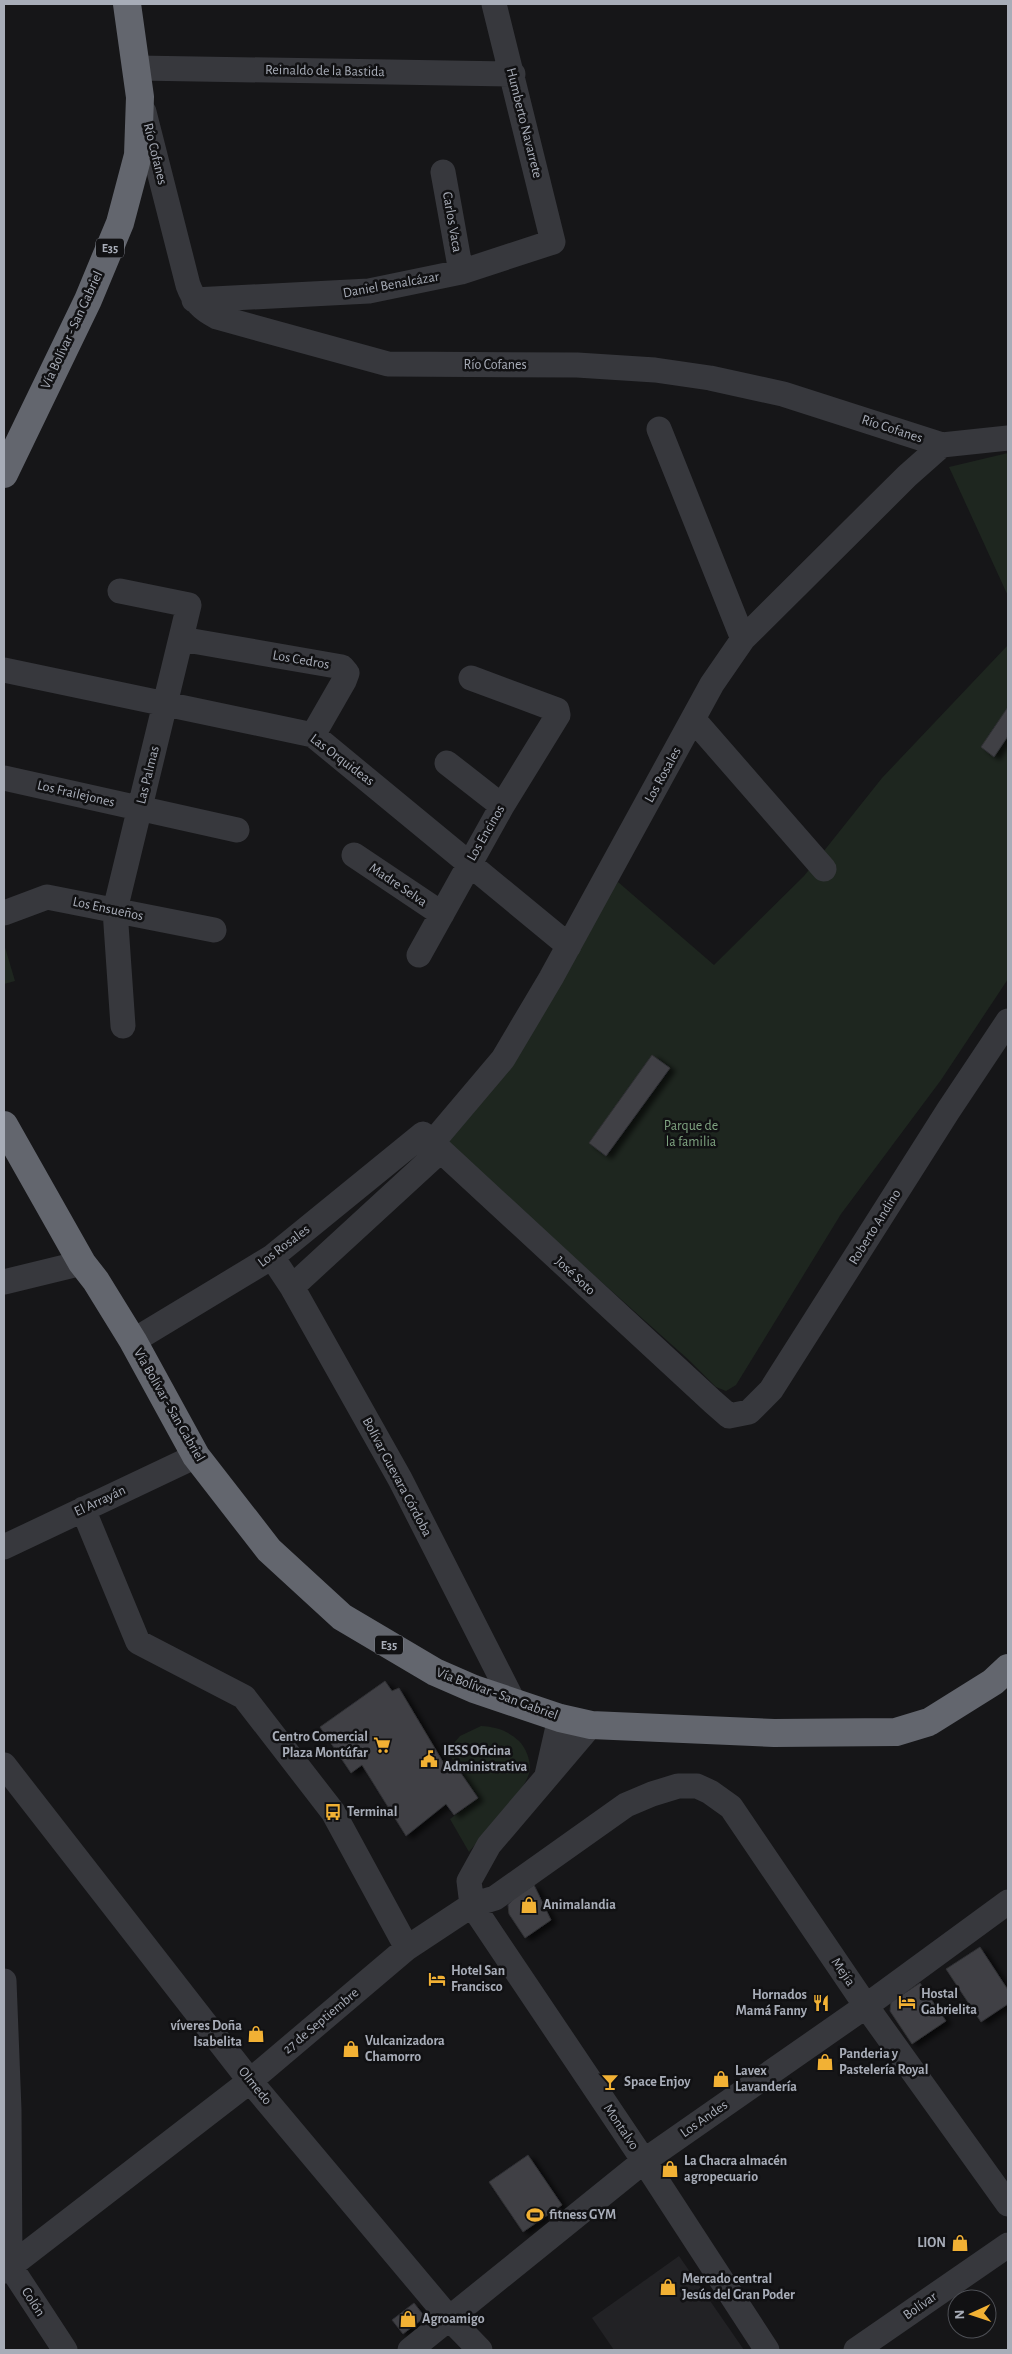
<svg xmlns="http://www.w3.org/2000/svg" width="1012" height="2354" viewBox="0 0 1012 2354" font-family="'Alegreya Sans',sans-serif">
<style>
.built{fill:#222225}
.green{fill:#1e261f}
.building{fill:#404145;stroke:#303034;filter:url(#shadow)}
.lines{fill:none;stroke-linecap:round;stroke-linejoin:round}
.minor{stroke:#37383d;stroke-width:25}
.highway{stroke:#63666e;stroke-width:28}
.labels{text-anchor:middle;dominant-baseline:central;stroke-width:5;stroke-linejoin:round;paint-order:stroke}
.shield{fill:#111113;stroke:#7b7e86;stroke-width:1}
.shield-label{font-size:12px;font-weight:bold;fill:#a8adb8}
.street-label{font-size:14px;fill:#a8adb8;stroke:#111113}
.park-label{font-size:14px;fill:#7fa381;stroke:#111113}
.poi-label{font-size:14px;font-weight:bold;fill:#a8adb8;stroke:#111113;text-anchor:start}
</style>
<defs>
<filter id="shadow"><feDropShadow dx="5.5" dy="3" stdDeviation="2.5" flood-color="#0009"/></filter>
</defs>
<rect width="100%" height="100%" fill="#161618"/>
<path class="built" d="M679,2256L744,2350H614L592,2318Z"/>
<path class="green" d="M1008,453V596L949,467Z
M1008,645V979L941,1080L841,1214L736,1385L726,1391L716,1387L690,1361L447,1144L618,882L714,965L804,876L882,778Z
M4,944L15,981L4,984Z
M481,1726C496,1727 507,1730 519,1741C526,1748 530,1759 530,1769C528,1790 483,1835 469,1852L450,1819L478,1798L447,1751L460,1736Z"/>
<path class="building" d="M1008,707V736L994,757L981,747Z
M652,1055L670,1068L606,1156L589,1143Z
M385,1681L392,1691L399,1688L446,1767L454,1763L478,1798L454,1815L446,1804L406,1836L362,1765L351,1773L320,1727Z
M534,1885L551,1920L525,1938L509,1914L508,1905L514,1898Z
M980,1947L1008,1990V2004L981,2022L946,1969Z
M920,1983L946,2021L912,2044L890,2011L891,2002Z
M528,2155L562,2205L523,2232L489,2182Z
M414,2303L425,2317L403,2334L392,2320Z"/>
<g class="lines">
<path class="minor" d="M137,68L513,74
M144,112L188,285C194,301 201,309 217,317L388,364L577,365L655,370L710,378L783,394L942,445L1008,438
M443,172L461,272
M194,300L369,291L461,272L553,242L494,4
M659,429L743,639
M120,591L189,605L115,910L123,1026
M181,639L342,667L347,673L344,681L313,735
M4,670L313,735L569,946
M694,720L824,869
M447,763L502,806
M4,778L237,830
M354,855L442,914
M4,913L47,897L214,930
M419,955L502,806L558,715L557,710L471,678
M432,1143L503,1059L551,978L712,684L743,639L907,476L942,445
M272,1257L292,1287L400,1479L513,1701
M4,1282L82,1263
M292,1287L440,1151
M133,1341L272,1257L423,1134L713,1402L729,1416L749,1412L771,1390L948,1111L1008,1021
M83,1509L138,1642L244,1697L333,1812L407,1948
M4,1547L196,1456
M591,1725L489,1845L469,1881L472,1905L644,2161L767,2350
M4,1765L250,2081L449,2318L480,2350
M547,1775L560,1718
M4,1981L9,2110L10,2266L65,2350
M4,2271L250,2081L407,1948L472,1905L495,1898L626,1805L652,1794L678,1786H697L710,1792L731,1807L866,2006L1008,2204
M410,2350L644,2161L866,2006L1008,1902
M856,2350L1008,2245"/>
<path class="highway" d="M4,474L88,300L120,223L138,155L140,97L127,4
M4,1125L82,1263L96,1281L133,1341L196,1456L269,1550L342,1617L435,1672L474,1689L560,1718L591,1725L774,1733L896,1732L929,1722L993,1682L1008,1668"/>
</g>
<defs>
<g id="supermarket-bare" transform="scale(1.35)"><path d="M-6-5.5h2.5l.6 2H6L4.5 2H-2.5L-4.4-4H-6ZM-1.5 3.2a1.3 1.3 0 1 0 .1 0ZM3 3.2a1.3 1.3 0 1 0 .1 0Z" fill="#f2b134" stroke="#111113" stroke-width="2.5" paint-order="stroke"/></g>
<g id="civic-bare" transform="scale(1.35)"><path d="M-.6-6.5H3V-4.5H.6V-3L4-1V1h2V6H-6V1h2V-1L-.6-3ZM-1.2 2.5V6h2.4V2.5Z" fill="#f2b134" stroke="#111113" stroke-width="2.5" paint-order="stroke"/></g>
<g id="bus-bare" transform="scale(1.35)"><path d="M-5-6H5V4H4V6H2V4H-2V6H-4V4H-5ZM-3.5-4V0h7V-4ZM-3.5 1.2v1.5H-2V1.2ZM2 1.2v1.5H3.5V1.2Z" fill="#f2b134" stroke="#111113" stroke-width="2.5" paint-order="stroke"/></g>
<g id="shop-bare" transform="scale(1.35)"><path d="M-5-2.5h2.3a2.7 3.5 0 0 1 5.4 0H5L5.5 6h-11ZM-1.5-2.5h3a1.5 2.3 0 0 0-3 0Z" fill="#f2b134" stroke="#111113" stroke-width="2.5" paint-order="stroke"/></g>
<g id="hotel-bare" transform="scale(1.35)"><path d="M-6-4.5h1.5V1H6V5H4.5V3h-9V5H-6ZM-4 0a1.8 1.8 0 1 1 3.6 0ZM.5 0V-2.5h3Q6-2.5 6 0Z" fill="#f2b134" stroke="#111113" stroke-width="2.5" paint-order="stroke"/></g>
<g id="restaurant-bare" transform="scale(1.35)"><path d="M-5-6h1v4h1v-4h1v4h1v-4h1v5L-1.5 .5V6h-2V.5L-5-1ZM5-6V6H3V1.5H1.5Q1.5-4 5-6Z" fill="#f2b134" stroke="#111113" stroke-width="2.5" paint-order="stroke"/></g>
<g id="bar-bare" transform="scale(1.35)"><path d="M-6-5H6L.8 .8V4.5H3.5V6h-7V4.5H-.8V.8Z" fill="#f2b134" stroke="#111113" stroke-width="2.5" paint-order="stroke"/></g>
<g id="stadium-bare" transform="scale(1.35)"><path d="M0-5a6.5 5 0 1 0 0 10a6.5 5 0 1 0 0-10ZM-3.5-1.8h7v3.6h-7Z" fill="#f2b134" stroke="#111113" stroke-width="2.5" paint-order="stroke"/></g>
</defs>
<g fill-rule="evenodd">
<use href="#supermarket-bare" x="382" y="1745"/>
<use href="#civic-bare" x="429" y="1759"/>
<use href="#bus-bare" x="333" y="1812"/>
<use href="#shop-bare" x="529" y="1905"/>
<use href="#hotel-bare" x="437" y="1979"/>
<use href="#hotel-bare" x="907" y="2002"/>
<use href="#restaurant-bare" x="821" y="2003"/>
<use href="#shop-bare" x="256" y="2034"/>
<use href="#shop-bare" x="351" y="2049"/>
<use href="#shop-bare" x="825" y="2062"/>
<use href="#shop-bare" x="721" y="2079"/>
<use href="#bar-bare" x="610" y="2082"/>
<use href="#shop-bare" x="670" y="2169"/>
<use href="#stadium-bare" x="535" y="2215"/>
<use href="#shop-bare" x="960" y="2243"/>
<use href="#shop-bare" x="668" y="2287"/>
<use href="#shop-bare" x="408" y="2319"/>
</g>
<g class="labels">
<g class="shield">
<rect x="96" y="238.5" width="28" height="19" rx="4"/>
<rect x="375" y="1635.5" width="28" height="19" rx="4"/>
</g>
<g class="shield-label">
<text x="110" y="248">E35</text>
<text x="389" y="1645">E35</text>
</g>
<g class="street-label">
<text transform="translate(325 71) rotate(1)">Reinaldo de la Bastida</text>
<text transform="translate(524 123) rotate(76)">Humberto Navarrete</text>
<text transform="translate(155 154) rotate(76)">Río Cofanes</text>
<text transform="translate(452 222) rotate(80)">Carlos Vaca</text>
<text transform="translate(391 285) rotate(-10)">Daniel Benalcázar</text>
<text transform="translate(72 330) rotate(-65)">Vía Bolívar - San Gabriel</text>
<text x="495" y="365">Río Cofanes</text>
<text transform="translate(892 429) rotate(18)">Río Cofanes</text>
<text transform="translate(301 660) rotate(10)">Los Cedros</text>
<text transform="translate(342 760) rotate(37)">Las Orquideas</text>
<text transform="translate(148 775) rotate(-76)">Las Palmas</text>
<text transform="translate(663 775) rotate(-61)">Los Rosales</text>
<text transform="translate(76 794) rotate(13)">Los Frailejones</text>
<text transform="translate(486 833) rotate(-60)">Los Encinos</text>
<text transform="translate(398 885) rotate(34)">Madre Selva</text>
<text transform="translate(108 909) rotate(12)">Los Ensueños</text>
<text transform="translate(875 1227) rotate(-58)">Roberto Andino</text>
<text transform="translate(284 1246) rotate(-37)">Los Rosales</text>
<text transform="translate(575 1276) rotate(43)">José Soto</text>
<text transform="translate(169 1405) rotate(60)">Vía Bolívar - San Gabriel</text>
<text transform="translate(397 1477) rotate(62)">Bolívar Guevara Córdoba</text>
<text transform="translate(100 1501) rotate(-25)">El Arrayán</text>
<text transform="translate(497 1694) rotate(20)">Vía Bolívar - San Gabriel</text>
<text transform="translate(843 1972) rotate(56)">Mejía</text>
<text transform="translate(321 2021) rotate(-40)">27 de Septiembre</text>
<text transform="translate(255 2086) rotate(51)">Olmedo</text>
<text transform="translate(704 2119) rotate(-35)">Los Andes</text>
<text transform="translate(621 2127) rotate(56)">Montalvo</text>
<text transform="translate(33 2302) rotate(57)">Colón</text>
<text transform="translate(920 2306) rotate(-35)">Bolívar</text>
</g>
<g class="park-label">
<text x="691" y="1126">Parque de<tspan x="691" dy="16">la familia</tspan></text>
</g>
<g class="poi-label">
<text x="368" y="1737" text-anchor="end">Centro Comercial<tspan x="368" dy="16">Plaza Montúfar</tspan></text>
<text x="443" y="1751">IESS Oficina<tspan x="443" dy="16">Administrativa</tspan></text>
<text x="347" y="1812">Terminal</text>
<text x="543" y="1905">Animalandia</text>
<text x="451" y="1971">Hotel San<tspan x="451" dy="16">Francisco</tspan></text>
<text x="921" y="1994">Hostal<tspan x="921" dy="16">Gabrielita</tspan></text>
<text x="807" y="1995" text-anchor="end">Hornados<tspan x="807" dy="16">Mamá Fanny</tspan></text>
<text x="242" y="2026" text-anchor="end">víveres Doña<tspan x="242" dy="16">Isabelita</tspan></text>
<text x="365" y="2041">Vulcanizadora<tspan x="365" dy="16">Chamorro</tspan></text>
<text x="839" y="2054">Panderia y<tspan x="839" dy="16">Pastelería Royal</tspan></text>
<text x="735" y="2071">Lavex<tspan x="735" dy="16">Lavandería</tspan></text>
<text x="624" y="2082">Space Enjoy</text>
<text x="684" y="2161">La Chacra almacén<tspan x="684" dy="16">agropecuario</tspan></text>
<text x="549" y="2215">fitness GYM</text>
<text x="946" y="2243" text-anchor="end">LION</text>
<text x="682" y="2279">Mercado central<tspan x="682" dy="16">Jesús del Gran Poder</tspan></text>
<text x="422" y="2319">Agroamigo</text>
</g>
</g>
<rect width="1012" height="2354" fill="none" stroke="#a8adb8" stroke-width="10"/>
<g transform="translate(972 2314) rotate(267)"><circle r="24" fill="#111113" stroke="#4d4f55"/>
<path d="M0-4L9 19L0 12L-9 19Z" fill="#f2b134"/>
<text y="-8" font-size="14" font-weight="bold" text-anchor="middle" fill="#a8adb8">N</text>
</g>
</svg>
